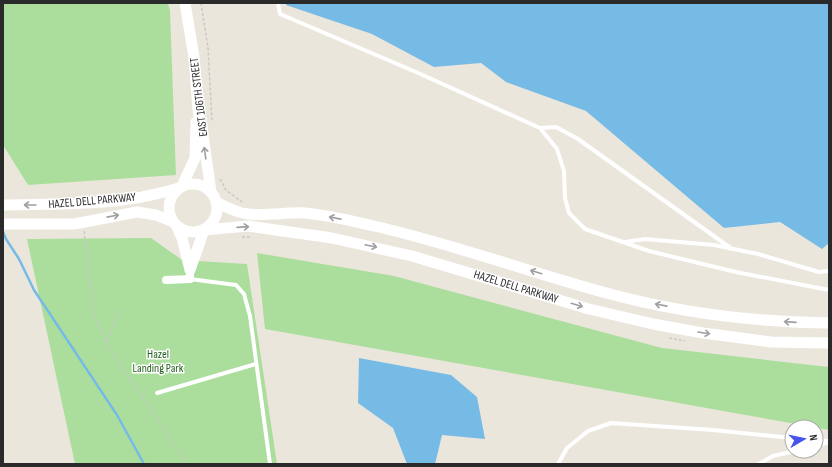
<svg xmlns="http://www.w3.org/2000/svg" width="832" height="467" viewBox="0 0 832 467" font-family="'Sofia Sans Condensed',sans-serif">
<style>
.green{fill:#abde9c}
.water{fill:#76bbe6}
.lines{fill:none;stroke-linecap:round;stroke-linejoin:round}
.stream{stroke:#76bbe6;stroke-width:2.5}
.path{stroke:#c8c8c8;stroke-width:1.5;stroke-dasharray:3 2;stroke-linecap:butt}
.lane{stroke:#fff;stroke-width:4}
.street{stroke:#fff;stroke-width:8}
.secondary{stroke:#fff;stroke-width:11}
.oneway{stroke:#9f9f9f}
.labels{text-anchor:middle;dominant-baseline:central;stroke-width:3;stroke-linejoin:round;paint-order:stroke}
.street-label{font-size:12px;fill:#2a2a2a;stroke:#fff}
.park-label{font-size:12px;fill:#25611f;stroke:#fff}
</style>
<rect width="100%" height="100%" fill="#ebe6dc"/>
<path class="green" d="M3,3H168L170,11L176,175L28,185L3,145Z
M151,238L182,260L247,264L277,464H75L27,239Z
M257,253L394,276L662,348L829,367V430L265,329Z"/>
<path class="water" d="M286,3H829V243L822,249L780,222L724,228L586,111L506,82L481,63L434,67L372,34L286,5Z
M359,358L451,375L477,397L485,439L442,435L435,464H407L393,428L358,403Z"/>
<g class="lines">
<path class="stream" d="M3,232L6,239L19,259L34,290L117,415L144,464"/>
<path class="path" d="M201,3L208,48L212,122
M220,179L226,190L242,202
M84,231L94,315L110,349L187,464
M242,237H251
M669,338L685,341
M107,341L115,323L120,308"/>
<path class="lane" d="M278,3L280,14L416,72L540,128L557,149L564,171L565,198L569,213L585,229L649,251L736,272L829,290
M540,128L556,127L578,139L732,249
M625,242L645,239L714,245L758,254L819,272L829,271
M190,279L236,285L244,294L250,316L270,464
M157,393L256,364
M816,440L828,441
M816,446L829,442
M558,464L567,448L588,431L611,423L713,430L792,438
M759,464L773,456L795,451"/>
<path class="street" d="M166,280L190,279V270"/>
<path class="secondary" d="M185,3L194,57L198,110L202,128L211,192
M169 208a24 24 0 1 1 48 0a24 24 0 1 1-48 0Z
M182,186L195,158L196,122
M216,202C226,207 237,213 248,214C267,216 287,212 305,213C328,215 351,221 374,226C454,244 531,273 610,294C681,313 756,322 829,323
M3,205C43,204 83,205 122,200C142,198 161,193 179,188
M3,224H74L137,212L156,215L173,222
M177,227L182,238L190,270
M190,270L204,230L248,226L332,238L412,256L589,309L653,324L703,333L771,342L829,343"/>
</g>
<defs><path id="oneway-shaft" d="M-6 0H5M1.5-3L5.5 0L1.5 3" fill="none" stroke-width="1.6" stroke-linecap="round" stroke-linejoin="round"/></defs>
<g class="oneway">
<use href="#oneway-shaft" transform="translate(205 153) rotate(-98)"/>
<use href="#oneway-shaft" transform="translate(30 205) rotate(180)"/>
<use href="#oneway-shaft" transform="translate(113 216) rotate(-11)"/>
<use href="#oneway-shaft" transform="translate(335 218) rotate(-169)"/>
<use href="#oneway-shaft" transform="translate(243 227) rotate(-4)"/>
<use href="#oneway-shaft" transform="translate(371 246) rotate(12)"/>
<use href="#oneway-shaft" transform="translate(536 272) rotate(-163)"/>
<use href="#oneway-shaft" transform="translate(577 305) rotate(17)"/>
<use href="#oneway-shaft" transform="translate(661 305) rotate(-169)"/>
<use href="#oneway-shaft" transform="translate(790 322) rotate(-176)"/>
<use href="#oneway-shaft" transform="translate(704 333) rotate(9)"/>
</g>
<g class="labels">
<g class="street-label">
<text transform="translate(199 97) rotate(-97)">EAST 106TH STREET</text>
<text transform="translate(92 201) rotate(-5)">HAZEL DELL PARKWAY</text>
<text transform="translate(516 287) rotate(17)">HAZEL DELL PARKWAY</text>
</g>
<g class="park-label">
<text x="158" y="354">Hazel<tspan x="158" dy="14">Landing Park</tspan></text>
</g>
</g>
<rect width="832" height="467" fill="none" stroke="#2a2a2a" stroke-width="8"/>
<g transform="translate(804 439) rotate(81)"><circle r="19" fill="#ffffff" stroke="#aaaaaa"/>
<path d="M0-3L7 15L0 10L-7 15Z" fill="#4753ed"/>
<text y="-6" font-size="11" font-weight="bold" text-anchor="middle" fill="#2a2a2a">N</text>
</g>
</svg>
